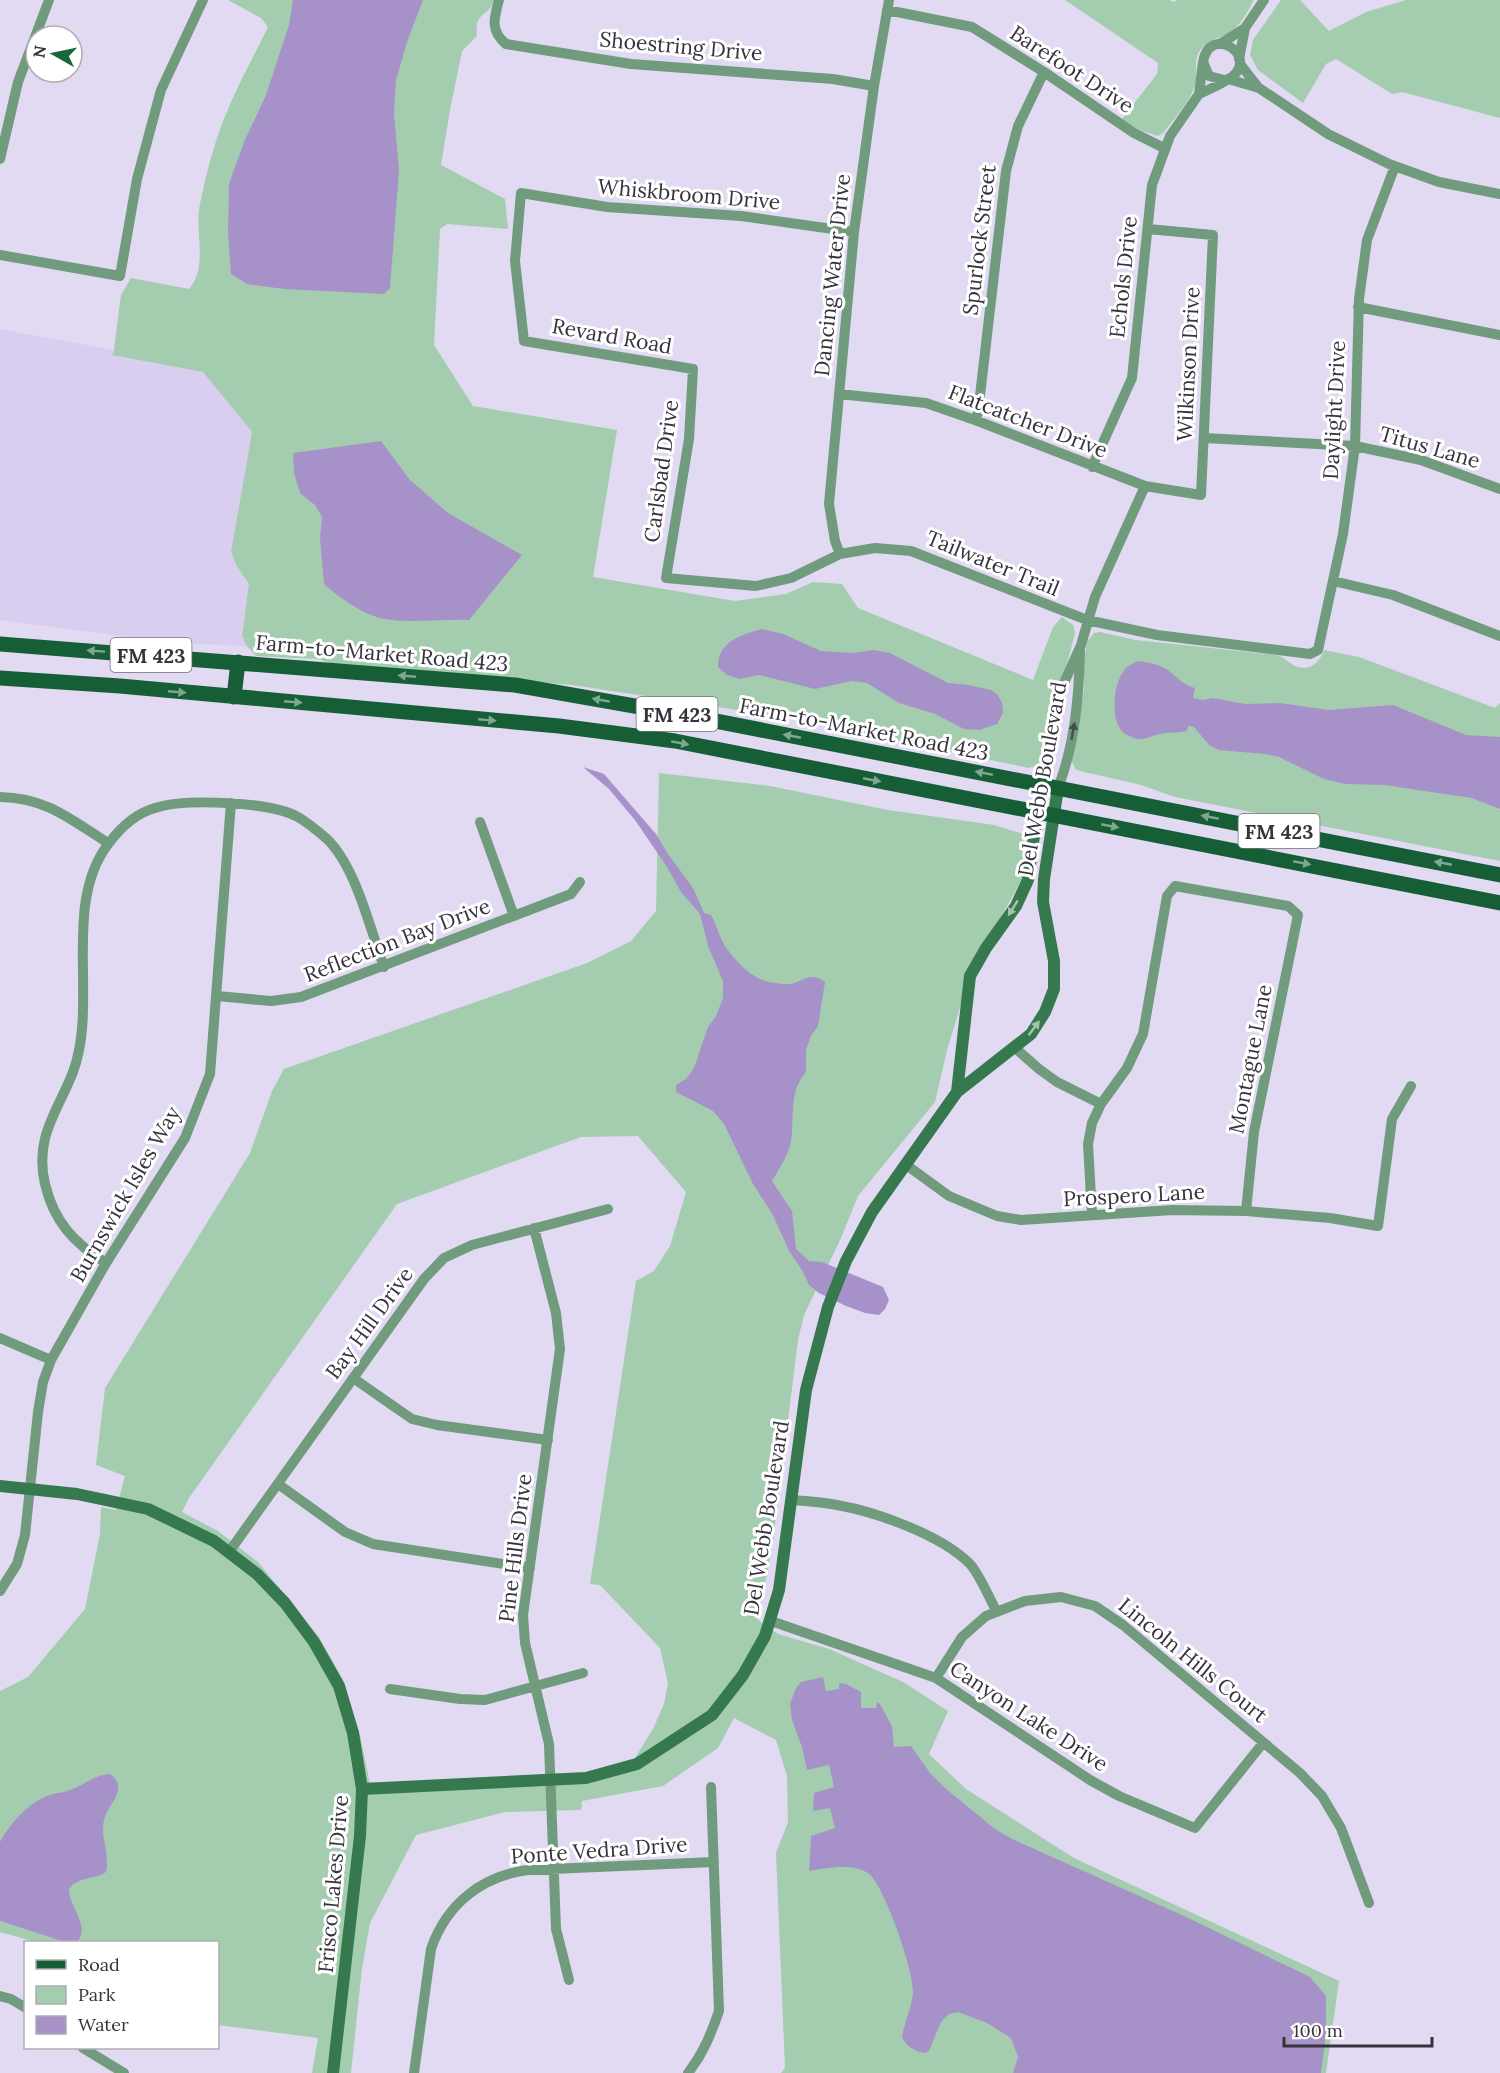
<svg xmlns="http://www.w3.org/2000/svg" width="1500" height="2073" viewBox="0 0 1500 2073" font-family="Lora,serif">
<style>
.built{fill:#d9ceef}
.green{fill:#a4cdaf;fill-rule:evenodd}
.water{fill:#a692c9}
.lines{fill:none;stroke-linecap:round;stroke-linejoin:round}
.street{stroke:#719b7d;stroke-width:10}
.secondary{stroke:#36794e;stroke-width:12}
.primary{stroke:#165e35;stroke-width:15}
.oneway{fill:#7fa690}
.oneway2{fill:#464d4d}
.oneway3{fill:#a5c3af}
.labels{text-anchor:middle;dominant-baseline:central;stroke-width:6;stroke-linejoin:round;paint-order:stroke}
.shield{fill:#fff;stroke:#737077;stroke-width:1.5}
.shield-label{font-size:20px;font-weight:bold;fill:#37333d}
.street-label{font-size:21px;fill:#37333d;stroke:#fff}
</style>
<rect width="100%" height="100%" fill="#e2d9f3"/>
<path class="built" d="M0,329L114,350L112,355L203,372L252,432L231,552L236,565L249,584L242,636L247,646L173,643L0,620Z"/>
<path class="green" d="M228,0H494C489,18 474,10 477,36L462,51L450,110L441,165L505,199L508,229L447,224L440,229L434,345L473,406L617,430L593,577L735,601L786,594L813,582L842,584L858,608L1033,680L1053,627L1062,617L1073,625L1075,633L1043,758L1039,765L1029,768L778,716L572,685L333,664L318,659L256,656L247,646L242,636L249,584L236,565L231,552L252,432L203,372L112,355L114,350L121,295L131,278L189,289C209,266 194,231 200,204C206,176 213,146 224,119C236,88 253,58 268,27L261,18Z
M1065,0H1170L1173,2L1178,0H1254C1248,11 1240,26 1229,33C1219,39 1208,39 1201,49C1192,60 1199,73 1195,85C1190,102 1174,118 1164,132L1158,136L1139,130L1122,119L1157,74L1158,63Z
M1281,0H1300L1329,31L1366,12L1406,0H1500V118L1402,92L1392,94L1336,59L1326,64L1303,103L1258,70L1250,55L1253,40Z
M1100,632L1136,640L1277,655C1285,657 1290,665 1298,667C1311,671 1320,661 1324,650L1359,657L1495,708L1500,703V861L1175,797L1141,785L1076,770L1071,760L1084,689V661L1087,642L1094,633Z
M659,773L770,786L888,810L994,825L1023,834L1025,874L985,945L962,1001L947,1050L935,1102L858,1196L841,1238L804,1315L798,1340L773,1542L758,1620L778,1634L829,1649L903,1682L948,1711L929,1754L966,1789L1074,1858L1339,1981L1326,2073H781L785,2068L776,1853L788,1822L787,1776L776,1740L734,1718L718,1748L663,1786L582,1801L581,1810L505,1812L416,1835L370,1923L362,1968L351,2073H312L318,2038L218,2025V1942H36L0,1932V1691L28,1677L85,1609L100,1534L101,1507L116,1510L125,1476L96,1465L105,1388L250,1153L272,1091L284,1069L587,963L631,941L656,911ZM638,1136L686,1192L670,1246L654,1271L636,1281L590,1584L600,1585L660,1648L668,1683L664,1704L653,1729L635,1758L580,1774L370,1784L360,1735L343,1680L319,1637L258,1562L218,1531L182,1512L189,1498L397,1204L581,1137Z"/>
<path class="water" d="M293,0H423L407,42L396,80L394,114L399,170L390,288L384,294L284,289L247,284L231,274L228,234L229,184L244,142L266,95L289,25Z
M381,441L410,480L448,513L522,555L469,620C442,619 407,624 380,618C359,612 340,598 324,584L320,538L322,517L315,505L300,493L294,473L293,453Z
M762,629L783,634L821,651L852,653L874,650L890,653L948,683L969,685L991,690L998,695L1002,703L1003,713L997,724L979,730L964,729L935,714L899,703L867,683L852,681L815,689L759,675L740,679L727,675L718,667C718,641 741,635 762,629Z
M1138,661C1147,662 1158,664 1166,669C1176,675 1182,685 1195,688L1193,698L1203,700L1213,698L1245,704L1280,703L1329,710L1393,705L1466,735L1500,737V809L1472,798L1384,785L1345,784L1324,779L1279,757L1265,754L1219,750L1209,745L1194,727L1188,726L1187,731C1178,733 1169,732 1159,734C1154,735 1147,739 1142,739C1137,740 1128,736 1124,733C1109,720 1113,682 1126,668C1129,665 1134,663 1138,661Z
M583,767L604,774L656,834L668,854L693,888L704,913L711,915C717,925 720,940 727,949C739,965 755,982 776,983C782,984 790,985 795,983C807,978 813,973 825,982L818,1026L811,1036L806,1050V1072C788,1092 795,1117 791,1142C788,1156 779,1169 772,1181L792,1211L796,1249L809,1261L822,1262L883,1287L889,1300L885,1309L879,1315L865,1313L846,1306L819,1293L809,1285L802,1270L789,1251L773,1215L753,1184L724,1124L713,1111L676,1092V1085L686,1079L694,1068L708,1027L716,1016L723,998V981L708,946L700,914L681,892L667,867L635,820L609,789Z
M823,1677L826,1691L839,1689V1683L846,1684L861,1692V1708H876L877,1702L880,1704L892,1726L894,1747L911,1746L930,1773L945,1788L995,1829L1012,1839L1184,1916L1310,1977L1326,1996V2033L1321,2073H1013L1018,2057L1011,2038L987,2023L958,2012L949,2014L941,2022L929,2051L925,2053C915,2052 904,2045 902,2036C905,2022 912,2006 913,1992C914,1972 884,1884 868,1873C852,1863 827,1868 809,1871L811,1836L835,1828L830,1808L813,1811L814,1793L834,1787L829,1765L807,1770L802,1747L792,1720L790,1704L796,1688L801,1682Z
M110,1774C130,1789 108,1803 104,1820C100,1837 110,1854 106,1872C94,1880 79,1876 69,1889C69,1908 91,1925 77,1942H65L0,1921V1842C9,1825 28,1803 47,1796C54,1793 63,1793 70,1790C84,1785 94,1775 110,1774Z"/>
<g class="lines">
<path class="street" d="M499,0C494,18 490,31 506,44L631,64L833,79L874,86
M887,10L972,27L1044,72L1134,133L1164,148
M1220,44L1245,28
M1239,59L1245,28L1264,0
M1240,64L1258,87
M1228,79L1259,88L1328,134L1389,164L1439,182L1500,194
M1199,94C1208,90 1227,81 1233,76C1258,54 1209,24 1203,62L1209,76L1224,80
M0,159L18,82L49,0
M854,232L741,216L607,207L521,193L515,261L524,341L693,369L689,439L666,578L756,586L791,578L840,554L875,548L911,551L1087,620L1157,635L1310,654L1318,650L1343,534L1355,446L1359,299L1367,240L1395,166
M0,255L120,276L137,179L161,90L203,0
M1358,307L1500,335
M839,394L926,403L975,420L1145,486L1201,495L1213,235L1148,229
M975,420L978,413L1006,171L1018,126L1044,72
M1204,438L1355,446L1421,460L1500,489
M1092,467L1132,378L1152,185L1170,136L1199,94L1203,62
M840,554L835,541L829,504L854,232L874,86L889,0
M1333,581L1393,595L1500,636
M1041,784L1060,692L1081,645L1095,597L1145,486
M1058,788C1075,744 1079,696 1080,650
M0,797C47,798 70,819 108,843
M480,822L514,916
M217,996L271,1001L301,997L571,894L580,882
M1014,1047L1039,1069L1057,1082L1101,1104
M905,1164L949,1196L997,1216L1021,1220L1172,1210L1246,1211L1330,1218L1378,1226L1392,1119L1411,1086
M1092,1215L1088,1144L1092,1123L1101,1104L1127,1068L1143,1034L1167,896L1175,886L1288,906L1298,915L1254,1132L1246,1211
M534,1228L556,1313L560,1349L523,1615L525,1643L549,1744L556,1929L569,1980
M106,1263C74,1243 54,1222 45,1184C34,1137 58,1111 73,1072C99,1003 61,904 109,843C121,827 137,813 155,808C186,798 271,802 298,817C308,823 319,832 327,839C356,867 370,929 384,967
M0,1338L51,1360
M353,1378L412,1419L437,1425L548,1440
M278,1484L345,1532L373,1544L530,1568
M791,1500C807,1501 822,1502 837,1505C877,1512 941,1535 970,1564C980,1575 989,1598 997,1612
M229,1552L424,1279L444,1258L472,1245L608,1209
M0,1591L17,1564L25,1535L38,1412L43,1382L51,1360L106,1263L185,1138L210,1074L231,803
M771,1621L936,1678L1090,1780L1119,1796L1195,1828L1263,1743
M936,1678L962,1637L986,1616L1025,1601L1061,1597L1095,1606L1123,1625L1300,1773L1322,1796L1341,1828L1369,1903
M390,1689L460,1699L485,1700L583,1673
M0,1996L11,1999L26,2008
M83,2048L124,2073
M414,2073L431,1949C446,1905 481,1876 528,1870L714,1862
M688,2073C703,2054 711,2034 719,2011L711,1787"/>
<path class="secondary" d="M957,1092L970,976L986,948L1016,906L1028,880L1041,784
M0,1486L77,1494L148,1509L214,1541L257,1574L285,1603L314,1642L339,1686L353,1733L362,1789L360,1836L333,2073
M362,1789L586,1778L637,1764L712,1715L743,1675L765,1636L779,1590L806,1390L828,1307L846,1261L872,1212L957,1092L1031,1034L1045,1012L1054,989V961L1043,902L1044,879L1058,788"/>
<path class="primary" d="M0,644L515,685L680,714L1500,875
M0,678L120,686L559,726L675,741L1500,903
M234,697L238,662"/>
</g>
<defs><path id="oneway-solid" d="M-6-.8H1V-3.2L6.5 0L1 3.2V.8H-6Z" transform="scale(1.5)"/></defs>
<g class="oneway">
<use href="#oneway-solid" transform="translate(96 651) rotate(-176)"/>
<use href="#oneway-solid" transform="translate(407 676) rotate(-175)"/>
<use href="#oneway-solid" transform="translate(177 692) rotate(5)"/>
<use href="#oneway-solid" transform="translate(601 700) rotate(-170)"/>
<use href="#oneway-solid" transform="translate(293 702) rotate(5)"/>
<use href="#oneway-solid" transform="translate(487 720) rotate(5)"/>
<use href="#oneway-solid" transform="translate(792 736) rotate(-169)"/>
<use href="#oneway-solid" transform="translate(680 743) rotate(10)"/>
<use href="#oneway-solid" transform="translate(984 773) rotate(-169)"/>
<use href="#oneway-solid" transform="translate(872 780) rotate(11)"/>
<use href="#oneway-solid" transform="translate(1210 817) rotate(-169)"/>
<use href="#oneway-solid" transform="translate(1110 826) rotate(11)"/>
<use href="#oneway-solid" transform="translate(1302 863) rotate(11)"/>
<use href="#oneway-solid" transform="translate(1443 863) rotate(-169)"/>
</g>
<use class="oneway2" href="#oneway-solid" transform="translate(1073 731) rotate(-80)"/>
<g class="oneway3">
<use href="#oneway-solid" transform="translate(1013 908) rotate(122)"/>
<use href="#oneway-solid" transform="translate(1034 1028) rotate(-53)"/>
</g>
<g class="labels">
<g class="shield">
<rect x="110.5" y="638" width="81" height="34" rx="4.5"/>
<rect x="636.5" y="697" width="81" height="34" rx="4.5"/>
<rect x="1238.5" y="814" width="81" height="34" rx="4.5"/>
</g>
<g class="shield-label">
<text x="151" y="655">FM 423</text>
<text x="677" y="714">FM 423</text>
<text x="1279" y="831">FM 423</text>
</g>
<g class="street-label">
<text transform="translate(681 46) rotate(5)">Shoestring Drive</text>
<text transform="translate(1072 69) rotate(33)">Barefoot Drive</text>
<text transform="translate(689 194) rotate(5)">Whiskbroom Drive</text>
<text transform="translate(979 240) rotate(-83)">Spurlock Street</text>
<text transform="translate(832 275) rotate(-84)">Dancing Water Drive</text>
<text transform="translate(1123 277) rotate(-84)">Echols Drive</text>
<text transform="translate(612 336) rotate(10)">Revard Road</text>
<text transform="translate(1188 364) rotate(-87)">Wilkinson Drive</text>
<text transform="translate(1334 410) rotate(-87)">Daylight Drive</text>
<text transform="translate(1028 421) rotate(21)">Flatcatcher Drive</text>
<text transform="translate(1430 447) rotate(16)">Titus Lane</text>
<text transform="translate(661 471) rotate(-82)">Carlsbad Drive</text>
<text transform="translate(993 563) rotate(22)">Tailwater Trail</text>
<text transform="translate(382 653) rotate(5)">Farm-to-Market Road 423</text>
<text transform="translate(864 729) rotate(11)">Farm-to-Market Road 423</text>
<text transform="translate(1042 779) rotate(-80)">Del Webb Boulevard</text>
<text transform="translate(397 940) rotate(-21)">Reflection Bay Drive</text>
<text transform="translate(1250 1059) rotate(-79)">Montague Lane</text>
<text transform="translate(125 1194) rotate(-60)">Burnswick Isles Way</text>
<text transform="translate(1134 1195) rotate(-3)">Prospero Lane</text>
<text transform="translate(369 1323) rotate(-54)">Bay Hill Drive</text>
<text transform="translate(766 1518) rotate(-81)">Del Webb Boulevard</text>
<text transform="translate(515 1548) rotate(-83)">Pine Hills Drive</text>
<text transform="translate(1193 1660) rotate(39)">Lincoln Hills Court</text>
<text transform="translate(1029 1716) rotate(33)">Canyon Lake Drive</text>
<text transform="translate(599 1850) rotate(-4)">Ponte Vedra Drive</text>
<text transform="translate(333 1884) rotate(-85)">Frisco Lakes Drive</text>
</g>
</g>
<rect x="24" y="1941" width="195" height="108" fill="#ffffff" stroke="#afadb1" stroke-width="1.5"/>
<rect x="36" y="1960" width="30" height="9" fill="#165e35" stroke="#afadb1" stroke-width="1.5"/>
<text x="78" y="1971" font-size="18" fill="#37333d">Road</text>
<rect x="36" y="1986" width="30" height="18" fill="#a4cdaf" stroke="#afadb1" stroke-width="1.5"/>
<text x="78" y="2001" font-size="18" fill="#37333d">Park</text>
<rect x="36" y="2016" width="30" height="18" fill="#a692c9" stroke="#afadb1" stroke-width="1.5"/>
<text x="78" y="2031" font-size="18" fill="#37333d">Water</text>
<g transform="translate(54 54) rotate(279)"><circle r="28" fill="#ffffff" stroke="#afadb1" stroke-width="1.5"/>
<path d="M0-4.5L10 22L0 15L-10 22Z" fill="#14683a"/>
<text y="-9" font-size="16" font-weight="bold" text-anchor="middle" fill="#37333d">N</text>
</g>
<path d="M1284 2037v9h148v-9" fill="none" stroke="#37333d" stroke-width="3"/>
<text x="1293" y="2037" font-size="18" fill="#37333d" stroke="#ffffff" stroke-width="4.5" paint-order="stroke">100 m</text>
</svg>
